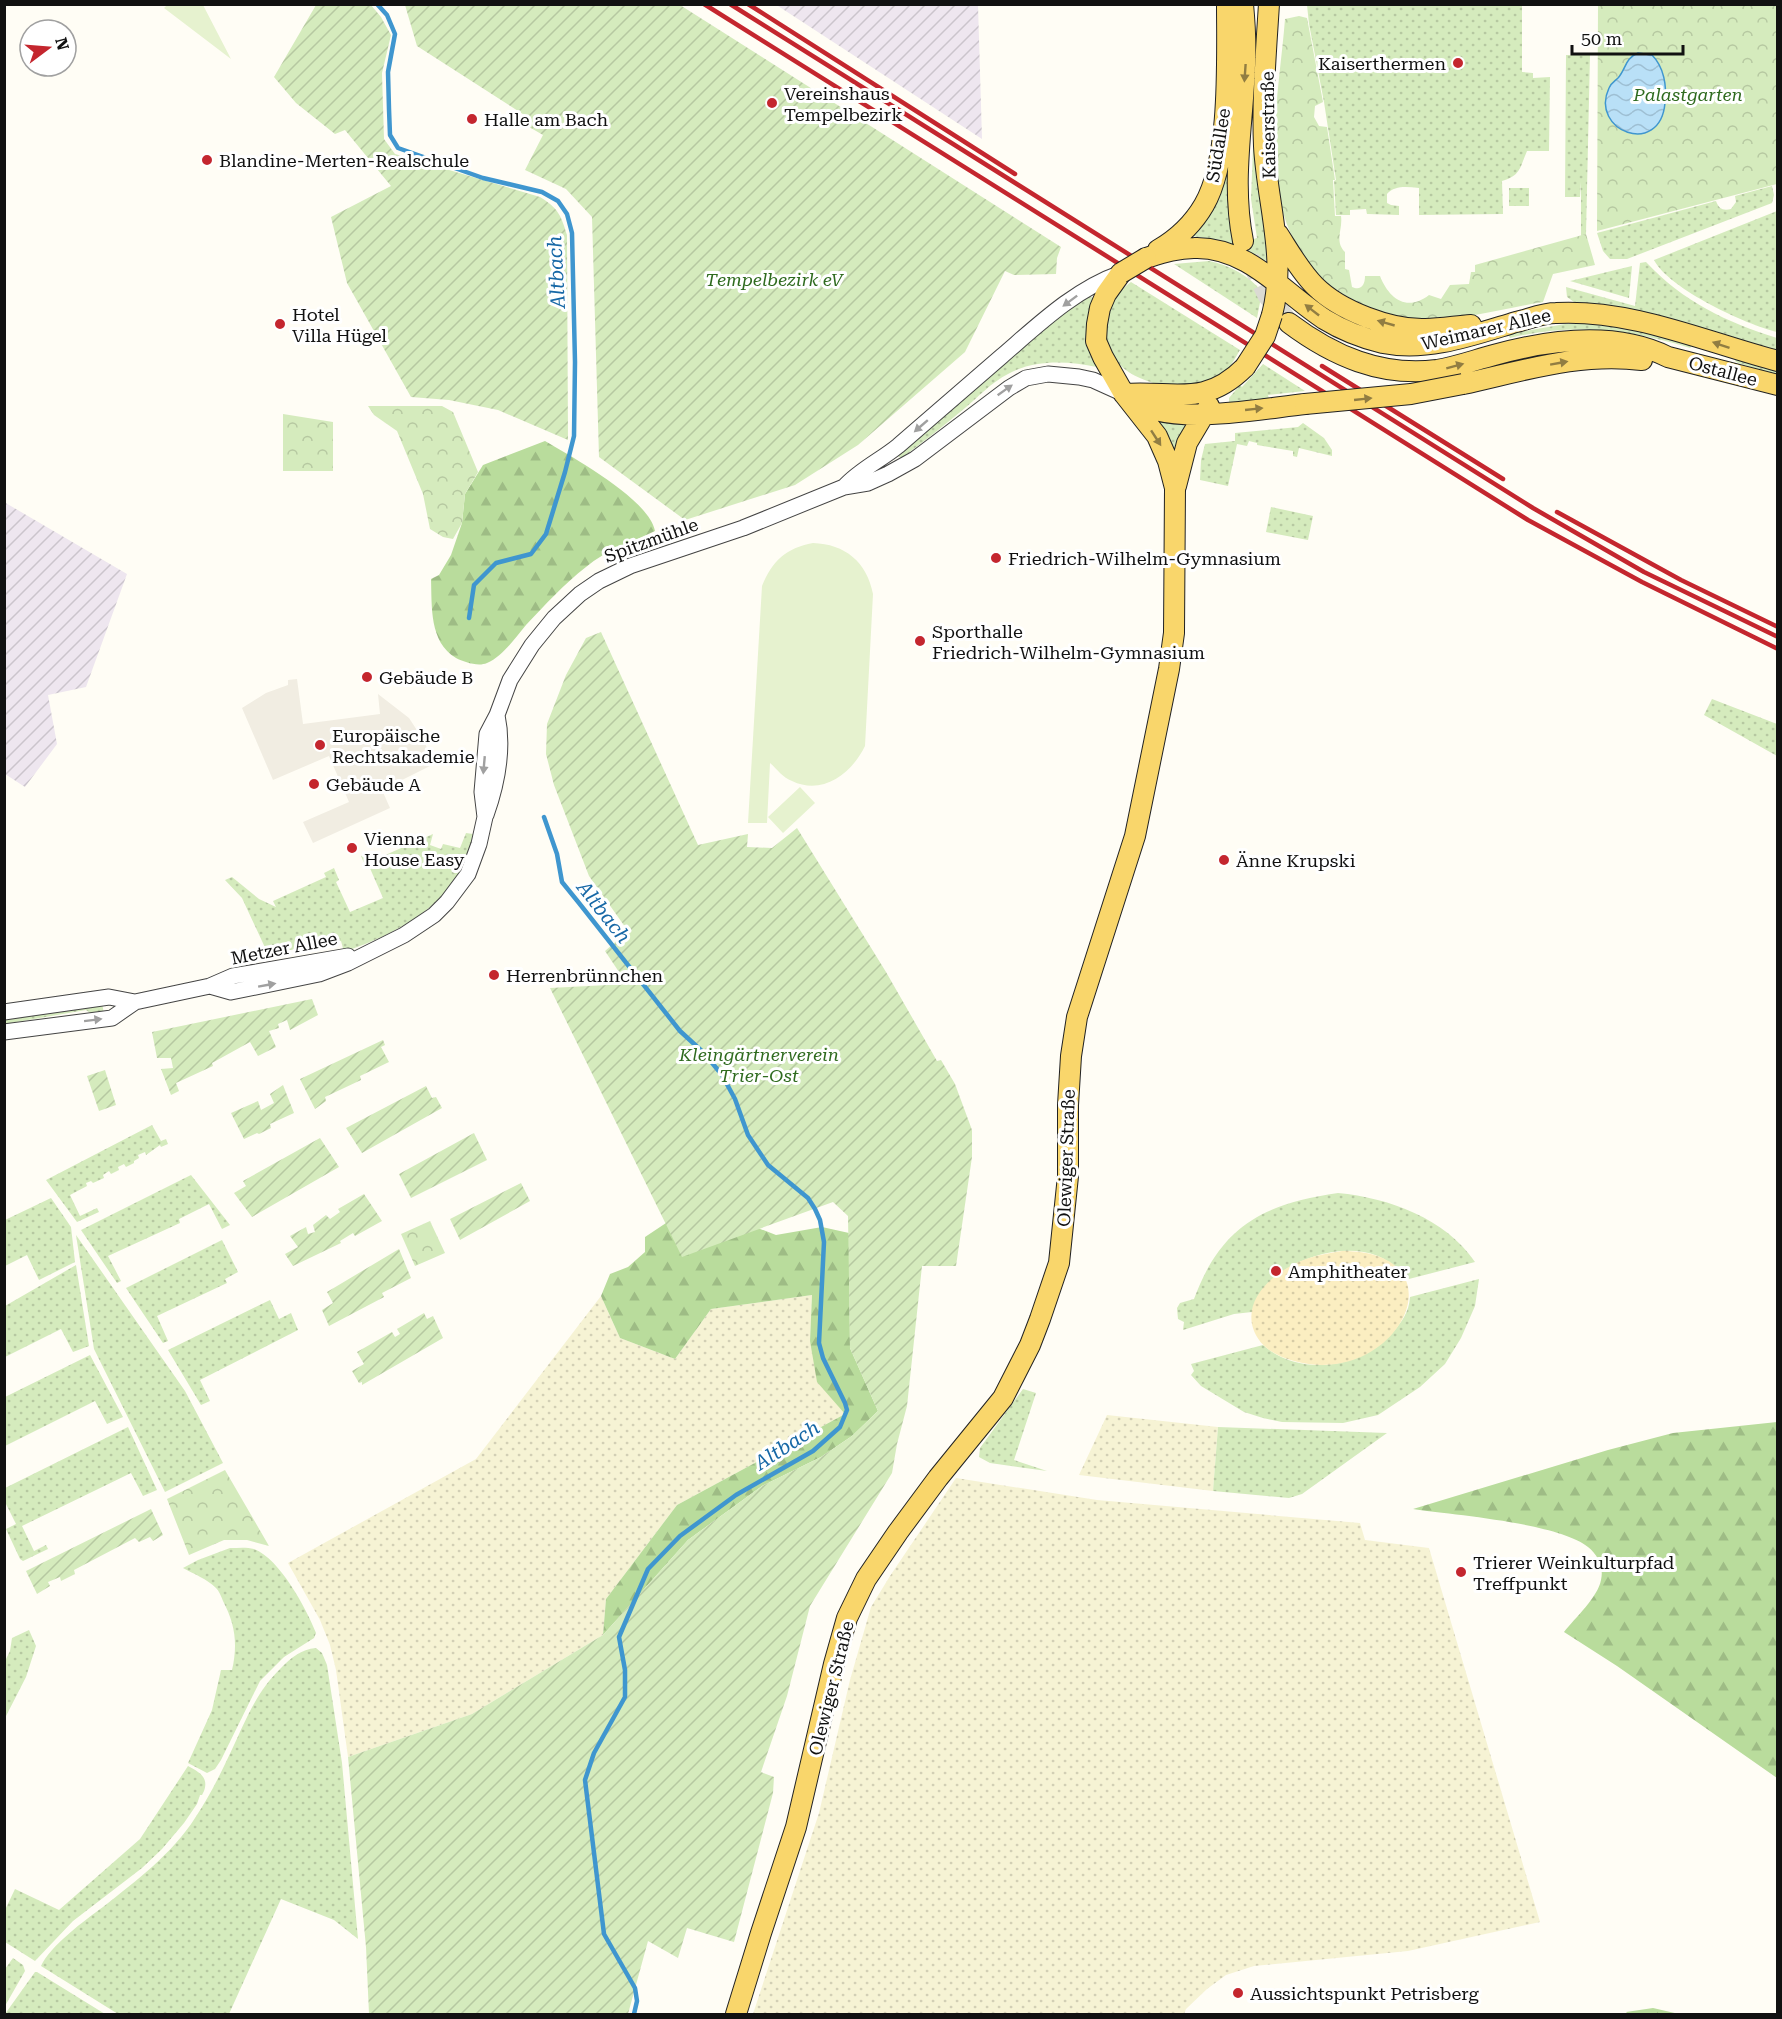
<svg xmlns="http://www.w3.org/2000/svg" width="1782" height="2019" viewBox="0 0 1782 2019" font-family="'Roboto Serif',serif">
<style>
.industrial{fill:url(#industrial-furrows)}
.farmland{fill:url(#farmland-dots)}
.grass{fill:url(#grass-dots)}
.forest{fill:url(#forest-firs)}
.sand{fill:url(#sand-dots)}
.park{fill:url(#park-crowns)}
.garden{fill:url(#garden-furrows)}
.pitch{fill:#e6f2cf}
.plaza{fill:#f1ede2}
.water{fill:url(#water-waves);stroke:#3f96cf;stroke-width:1.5}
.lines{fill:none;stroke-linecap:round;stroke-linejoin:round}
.stream{stroke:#3f96cf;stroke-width:4.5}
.major-tunnel{stroke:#dbdad3;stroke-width:20;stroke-dasharray:20 10;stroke-linecap:butt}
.minor-casing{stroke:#444;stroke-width:17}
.major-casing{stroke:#222;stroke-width:22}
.minor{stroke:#fff;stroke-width:15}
.major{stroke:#f9d66b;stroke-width:20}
.rail{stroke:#c4262e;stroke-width:4.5}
.major-bridge-casing{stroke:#222;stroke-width:22;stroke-linecap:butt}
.major-bridge{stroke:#f9d66b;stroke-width:20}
.oneway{fill:#917d42}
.oneway2{fill:#a0a0a0}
.poi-dot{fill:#c4262e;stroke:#fff;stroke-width:2}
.labels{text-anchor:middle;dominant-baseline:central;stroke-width:6;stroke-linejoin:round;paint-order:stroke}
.poi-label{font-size:18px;fill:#111;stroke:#fff;text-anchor:start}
.park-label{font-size:18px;font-style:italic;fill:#2f6b1f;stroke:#fff}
.street-label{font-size:18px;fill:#111;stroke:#fff}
.water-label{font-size:20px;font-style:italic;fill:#1768a6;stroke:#fff}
</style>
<defs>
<pattern id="industrial-furrows" width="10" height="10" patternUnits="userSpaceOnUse" patternTransform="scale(1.5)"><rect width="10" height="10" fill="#eee6ef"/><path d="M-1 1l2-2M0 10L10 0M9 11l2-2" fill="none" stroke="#cbc4cc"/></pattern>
<pattern id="farmland-dots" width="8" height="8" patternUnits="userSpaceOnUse" patternTransform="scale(1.5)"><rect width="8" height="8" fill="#f6f3d4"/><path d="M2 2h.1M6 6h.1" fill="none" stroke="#d2cfb5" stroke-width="1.8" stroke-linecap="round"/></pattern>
<pattern id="grass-dots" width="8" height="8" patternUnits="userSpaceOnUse" patternTransform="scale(1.5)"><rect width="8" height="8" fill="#d5ebbd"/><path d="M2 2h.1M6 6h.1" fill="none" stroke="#b6c8a1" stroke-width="1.8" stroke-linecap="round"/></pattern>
<pattern id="forest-firs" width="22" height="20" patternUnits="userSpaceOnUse" patternTransform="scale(1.5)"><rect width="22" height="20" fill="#b9dc9c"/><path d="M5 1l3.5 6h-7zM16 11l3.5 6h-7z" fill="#9ebc85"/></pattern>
<pattern id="sand-dots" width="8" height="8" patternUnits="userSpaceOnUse" patternTransform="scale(1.5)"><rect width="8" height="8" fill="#fbeec1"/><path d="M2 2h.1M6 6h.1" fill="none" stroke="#d6cba5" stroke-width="1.8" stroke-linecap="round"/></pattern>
<pattern id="park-crowns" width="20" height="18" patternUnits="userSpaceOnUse" patternTransform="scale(1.5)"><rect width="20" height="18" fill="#d5ebbd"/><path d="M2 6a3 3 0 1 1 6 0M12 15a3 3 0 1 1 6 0" fill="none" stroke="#b6c8a1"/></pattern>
<pattern id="garden-furrows" width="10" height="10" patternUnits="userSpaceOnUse" patternTransform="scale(1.5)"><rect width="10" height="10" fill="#d5ebbd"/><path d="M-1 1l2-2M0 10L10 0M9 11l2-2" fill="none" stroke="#b6c8a1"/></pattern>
<pattern id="water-waves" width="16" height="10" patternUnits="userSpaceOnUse" patternTransform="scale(1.5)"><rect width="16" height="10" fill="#b9e0f7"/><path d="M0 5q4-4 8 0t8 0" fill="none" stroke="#9ebfd3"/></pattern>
</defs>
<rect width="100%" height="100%" fill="#fffdf5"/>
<path class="industrial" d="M776,5H978L982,139L778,6Z
M4,502L127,574L86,687L48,695L57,744L25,787L5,774Z"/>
<path class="farmland" d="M812,1295L810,1341L845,1414L677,1505L606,1599L603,1635L472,1714L348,1757L336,1670L330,1645L320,1620L288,1563L476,1459L601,1296L620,1338L675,1359L711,1309Z
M1107,1415L1218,1427L1213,1491L1079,1475Z
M956,1478L1097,1500L1360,1523L1365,1540L1429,1548L1540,1922L1408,1951L1254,1966L1226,1975L1207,1989L1186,2009L1184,2014H753L819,1813L850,1680L871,1607L890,1576Z"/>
<path class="grass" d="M1307,5H1522V72L1533,73V78L1550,77L1549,151H1527C1520,167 1521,176 1502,181L1503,214L1419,215V188C1407,187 1395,185 1387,194V203L1391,205L1399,206V215L1367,214L1366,209L1350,210V215H1336L1334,181L1336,180L1324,102L1309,24Z
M1566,55H1590L1586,234L1581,236V182L1580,197H1565Z
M1254,122L1267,231L1268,259L1265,261L1220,240L1192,236L1232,130L1238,244L1257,238L1251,199Z
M1772,186L1774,195L1772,203L1627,259H1610L1603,251L1597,233L1716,201C1719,209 1723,211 1731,209L1736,202L1735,196Z
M1509,188H1529V206H1509Z
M1777,211V332C1747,325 1669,289 1654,260Z
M1209,261C1229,265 1250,276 1262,292L1257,318L1174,264Z
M1646,262C1682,301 1728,323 1777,338V353L1635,310L1600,304L1574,302L1567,297L1566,287L1635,306L1640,263Z
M1632,266L1629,298L1570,281Z
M1131,282L1240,350C1235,358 1231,367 1224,373C1184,406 1086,376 1108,315C1114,298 1116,293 1131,282Z
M1088,296L1094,298L1088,344L1097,367C1068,361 1035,359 1008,374C992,382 978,397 965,408C945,425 924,441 903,457H899L897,455L1046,325Z
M1588,323L1625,326L1693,345L1690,348C1630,329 1572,323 1510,338L1508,334L1565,324Z
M1737,358L1777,370V375L1738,363L1735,361Z
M1263,364L1305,391L1268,395L1269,399L1238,403L1229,402V398L1240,385L1242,387Z
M1151,418L1186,422L1176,452H1174Z
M1303,423L1324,438L1332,450V456L1299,448L1297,457L1293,456V451L1257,445V443L1249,441L1247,446L1237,444L1228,486L1200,480L1201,460L1205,444L1235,441V433L1298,427Z
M1271,507L1313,516L1308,540L1266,532Z
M1712,699L1777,724V756L1704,715Z
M466,833L473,834C463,900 401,932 344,952L341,941L268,954L242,898L225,880L232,877L259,899L276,907L273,901L326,877L324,873L334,868L339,880L336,882L350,912L383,898L369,866L366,868L361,856L371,853L374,860L433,834L430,845L441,849L443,844L460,848Z
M102,1003L104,1014L95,1016L86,1010L5,1024V1020Z
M152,1125L161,1141L166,1139L168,1144L161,1147L160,1145L146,1155L145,1152L138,1155L139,1158L134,1161V1163L126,1167L124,1164L118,1167L119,1170L111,1174L109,1171L103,1175L104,1178L93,1183L91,1181L86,1183L87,1186L70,1195L80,1216L97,1208L99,1212L77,1222L46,1180Z
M191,1175L230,1225L222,1229L209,1204L179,1219L180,1223L108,1256L121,1281L117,1283L81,1230Z
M1338,1193C1389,1198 1445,1218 1475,1262L1405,1280C1375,1224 1266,1256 1252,1312L1234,1314L1183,1330L1184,1322L1178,1319L1177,1308L1180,1303L1194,1299C1221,1226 1263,1204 1338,1193Z
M51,1198L71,1227L75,1262L39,1280L27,1255L5,1266V1220Z
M76,1235L185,1391L223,1463L165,1492L94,1349Z
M222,1240L238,1272L225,1279L227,1283L157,1316L168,1341L163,1343L126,1288Z
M76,1265L89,1346L73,1352L61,1329L5,1357V1306Z
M1479,1279L1475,1306L1461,1338L1445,1364L1420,1387L1378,1415L1343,1423L1282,1422L1263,1418L1244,1412L1201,1386L1191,1375L1194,1371L1191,1364L1263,1345C1299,1377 1361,1369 1392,1333C1402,1322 1409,1312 1410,1297Z
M270,1300L279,1319L291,1313L298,1330L200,1380L210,1401L201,1405L168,1350Z
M90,1355L123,1417L107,1424L95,1401L5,1446V1397Z
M1023,1389L1036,1393L1014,1460L1047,1471L990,1463L979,1457L980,1448Z
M128,1427L157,1490L143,1496L131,1473L22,1526L34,1551L46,1545L48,1549L23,1561L20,1559L6,1529L16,1524L5,1502V1488Z
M1218,1427L1387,1433L1302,1494L1289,1498L1213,1491Z
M230,1548C238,1548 247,1547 254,1549C280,1559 306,1608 316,1633L314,1638L284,1657L260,1681L221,1760L215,1769L207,1773L188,1763L212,1710L221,1670H232C238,1644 235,1624 223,1601C221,1596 219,1591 216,1588C207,1579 194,1574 183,1568L198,1560Z
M29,1630L36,1646L26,1677L5,1718V1661L10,1651L12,1638Z
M316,1648L322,1653L327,1665L342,1763L358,1939L334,1920L281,1899L229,2014H118L41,1966C50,1946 85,1920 103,1907C137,1880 172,1854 195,1818C207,1800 217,1781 226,1762C243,1728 253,1695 281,1668C291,1658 301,1649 316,1648Z
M188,1766C199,1772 209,1777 204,1791L202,1795H200L197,1804L184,1823L162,1849L142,1868L73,1921L35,1961L5,1942V1910L15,1889L59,1910L140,1839Z
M13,1958L23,1965L25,1971L5,2006V1969Z
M35,1972H37L105,2014H5Z"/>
<path class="forest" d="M545,441C572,457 649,499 655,531C632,542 606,550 586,567C564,584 545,605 526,625C515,638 503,656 487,663C478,667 464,662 456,658C429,642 432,606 431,579L439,575L451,555L462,523L465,494L483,465Z
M684,1217L750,1225L776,1235L822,1227L849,1233L850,1348L878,1411L852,1436L821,1457L762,1486L688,1540L603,1635L606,1599L677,1505L845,1414L817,1382L810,1341L812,1295L711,1309L675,1359L620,1338L601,1296L610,1274L628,1267L645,1252V1237L666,1223Z
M1777,1422V1778L1617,1666L1564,1632C1575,1618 1598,1597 1601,1580C1604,1567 1598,1555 1588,1547C1559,1523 1454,1515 1413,1509L1608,1450L1673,1433Z
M1653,2008L1679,2014H1628L1626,2012Z"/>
<path class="sand" d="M1342,1251C1466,1251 1398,1390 1294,1361C1276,1356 1259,1347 1253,1328C1243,1295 1280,1268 1306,1259C1318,1255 1330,1253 1342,1251Z"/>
<path class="park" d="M1598,5H1777V184L1597,231Z
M1299,16L1307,18L1323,102L1315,106L1314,117L1319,126L1327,127L1335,180H1333L1335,216H1341C1343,229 1334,241 1345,252V269L1349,270L1352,287C1361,291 1365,285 1365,276H1380C1389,299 1407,312 1429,295L1441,299L1450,285L1469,284L1471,272H1475V265L1586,234L1595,265L1553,274L1543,302C1506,308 1455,322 1417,320C1391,318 1367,309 1345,295C1339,291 1331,288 1325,283C1320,279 1315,272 1311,266C1255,199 1279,98 1285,19Z
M368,406H442L453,412L478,472L465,494L462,523L453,539L443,537L430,529L423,494L397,431L374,415Z
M283,414L333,422V471H283Z
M430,1221L445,1253L415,1266L401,1234Z
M225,1470L269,1546L247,1540H224L189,1555L167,1499Z"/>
<path class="garden" d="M316,5H371L381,17L391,35L382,73L384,139L395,154L540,197C558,208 561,215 567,235L568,440L498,410L449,400L411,397L347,283L331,217L391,186L345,130L335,134L296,103L274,77Z
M405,5H680L1061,247L1057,258L1056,274L1014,275L1005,271L965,352L858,445L795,485L685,520L599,457L592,217L566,189L525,170L543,135L524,124L529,118L417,46Z
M601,632L698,845L748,834L747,847L772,848L797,828L886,972L937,1061L941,1060L955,1084L972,1130V1157L956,1266H922L907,1406L897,1444L892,1473L810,1606L787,1696L761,1772L774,1777L773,1793L734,1942L687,1928L678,1958L648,1941L628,2014H369L366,1947L348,1757L472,1714L603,1635L688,1540L762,1486L821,1457L852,1436L878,1411L850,1348L848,1216L833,1202L682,1257L550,988L627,984L605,951L628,931L589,876L554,785L546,754L547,724L566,675L586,638Z
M312,999L318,1015L290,1030L287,1020L278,1024L279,1028L269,1031L276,1047L258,1056L250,1042L212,1063L213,1066L176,1083L179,1091L171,1095L161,1069L173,1068L171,1058H157L152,1032Z
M383,1040L385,1045L381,1047L389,1062L360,1076L361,1080L325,1097L326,1101L315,1109L300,1079Z
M105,1070L116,1105L99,1111L87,1076Z
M283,1085L294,1113L270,1124L271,1128L259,1134L257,1133L244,1139L231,1113L258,1101L261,1110L274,1103L270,1094Z
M426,1086L432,1098L436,1097L442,1108L362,1153L346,1128Z
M474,1133L487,1160L411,1198L399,1174Z
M320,1138L339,1167L252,1217L234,1193L246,1186L243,1181Z
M521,1183L530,1201L460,1240L450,1219Z
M364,1194L382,1221L355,1236L353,1233L340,1241L341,1243L293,1266L285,1254L298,1247L290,1236L306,1227L308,1234L315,1232L313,1225L326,1215L330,1219L340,1212L338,1209Z
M399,1249L411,1278L382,1293L384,1297L329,1326L322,1310L333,1303L327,1292Z
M424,1313L427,1319L433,1316L443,1338L362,1385V1382L359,1383L352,1371L364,1364L357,1352L392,1332L395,1337L400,1334L397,1329Z
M151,1509L163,1535L153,1541L150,1537L139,1542L135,1538L74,1570L75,1574L61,1581L60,1577L48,1582L50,1586L37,1594L26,1571Z"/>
<path class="pitch" d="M167,5H203L231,59L164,8Z
M813,543C845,544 867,562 873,594L865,746C852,773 823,796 792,781C783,778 777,769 770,763L767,823H748L762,586C772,561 786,548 813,543Z
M800,787L815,803L783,833L768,817Z"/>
<path class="plaza" d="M297,679L303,724L380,714L378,694L409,718L424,741L434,764L382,790L390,808L313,843L303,822L349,802L329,756L273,780L242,708L266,693L288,685V680Z"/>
<path class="water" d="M1638,53L1652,55C1664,67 1667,86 1665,103C1660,158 1589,131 1609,88C1611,83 1615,81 1618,78C1626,69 1625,58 1638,53Z"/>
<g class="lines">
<path class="stream" d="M377,4L387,15L395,34L388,72L389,109L390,135L398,148L483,178L542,192L558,201L567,214L572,233L575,362L574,436L565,472L546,534L531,554L496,563L474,585L469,618
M544,817L557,854L562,882L579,903L680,1031L704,1053L722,1075L735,1099L748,1135L768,1165L808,1198L815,1209L820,1220L824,1242L819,1343L823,1358L845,1403L847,1410L840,1427L813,1451L736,1495L680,1536L648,1569L619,1637L625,1670V1697L594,1753L585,1780L604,1934L635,1988L637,2001L634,2014"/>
<path class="major-tunnel" d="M1249,258L1268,296L1289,323"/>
<g class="minor-casing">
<path id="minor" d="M844,487C859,470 881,460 898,446C933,416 967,386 1002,356C1038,325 1075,289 1121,273
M486,815C497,784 504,748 497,715
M210,986L231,992L319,974L348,963L404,935L434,915L447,902L468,874L479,844L485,817L482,792L487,734L497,715L510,680L532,645L554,618L580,594L599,581L630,566L743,528L844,487L868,483L888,474L915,459L1009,388L1026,378L1048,374L1079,377L1093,380L1124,394
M4,1012L109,997L135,1002
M4,1032L112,1018L135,1002L210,986L233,976L348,956"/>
</g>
<g class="major-casing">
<path id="major" d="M1269,4C1266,51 1262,100 1264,146C1267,203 1287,258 1272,315
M1278,234C1289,251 1300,271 1315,286C1340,311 1391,330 1425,329C1441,329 1456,326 1471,325
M1243,241C1231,182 1243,124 1245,65C1246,45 1245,25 1243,4
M1158,250C1177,239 1193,224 1204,205C1231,159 1227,59 1227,4
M1146,258C1162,253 1177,248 1194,248C1247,246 1284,293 1324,319C1342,330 1362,338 1383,343C1428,352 1473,335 1516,322C1529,319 1543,313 1556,313C1633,309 1705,342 1778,361
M1289,323C1333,356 1381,377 1437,370C1456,367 1475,360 1494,355C1548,340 1616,331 1668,357L1778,385
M1463,384C1523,371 1579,352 1642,360
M1124,394C1174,390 1204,408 1245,367
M1129,398C1167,428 1258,409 1305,404
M1176,486L1187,443L1209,406
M736,2014L761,1933L796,1827L834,1664L847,1618L866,1579L898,1532L938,1478L1003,1398L1030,1345L1040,1319L1059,1263L1068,1176V1105L1071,1056L1077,1017L1135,836L1169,669L1174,633L1175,488L1168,461L1157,436L1124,394L1103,357L1096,341L1097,324L1100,308L1106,294L1121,273"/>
</g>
<use href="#minor" class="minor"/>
<use href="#major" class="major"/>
<path class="rail" d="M704,4L1528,520L1642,582L1778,649
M730,4L1533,508L1644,572L1778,637
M748,4L1015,174
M1322,366L1503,479
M1557,512L1681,580L1778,627"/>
<g class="major-bridge-casing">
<path id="major-bridge" d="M1121,273L1146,258
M1245,367L1265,336L1272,315
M1305,404L1411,394L1463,384"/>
</g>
<use href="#major-bridge" class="major-bridge"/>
</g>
<defs><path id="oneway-solid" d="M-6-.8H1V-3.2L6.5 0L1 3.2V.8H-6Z" transform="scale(1.5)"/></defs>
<g class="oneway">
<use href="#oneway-solid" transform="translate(1245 73) rotate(94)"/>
<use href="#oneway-solid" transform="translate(1312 310) rotate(-142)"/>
<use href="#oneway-solid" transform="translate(1386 323) rotate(-164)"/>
<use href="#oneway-solid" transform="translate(1721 345) rotate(-161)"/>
<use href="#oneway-solid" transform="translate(1559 363) rotate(-10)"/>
<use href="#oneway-solid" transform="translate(1455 366) rotate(-15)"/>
<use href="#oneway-solid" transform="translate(1363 399) rotate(-6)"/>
<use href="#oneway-solid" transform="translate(1254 409) rotate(-6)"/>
<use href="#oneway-solid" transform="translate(1156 438) rotate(57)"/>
</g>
<g class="oneway2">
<use href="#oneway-solid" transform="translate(1070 301) rotate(143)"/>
<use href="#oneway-solid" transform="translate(1005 390) rotate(-35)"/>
<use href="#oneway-solid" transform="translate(921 426) rotate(139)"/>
<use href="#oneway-solid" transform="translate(484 765) rotate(95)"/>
<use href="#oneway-solid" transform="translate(267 985) rotate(-10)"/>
<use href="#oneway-solid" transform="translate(93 1020) rotate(-7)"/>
</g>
<g class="poi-dot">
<circle cx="1458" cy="63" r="6"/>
<circle cx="772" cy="103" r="6"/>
<circle cx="472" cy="119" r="6"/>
<circle cx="207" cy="160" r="6"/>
<circle cx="280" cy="324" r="6"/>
<circle cx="996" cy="558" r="6"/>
<circle cx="920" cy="641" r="6"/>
<circle cx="367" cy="677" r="6"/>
<circle cx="320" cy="745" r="6"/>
<circle cx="314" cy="784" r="6"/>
<circle cx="352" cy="848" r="6"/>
<circle cx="1224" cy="860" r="6"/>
<circle cx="494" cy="975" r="6"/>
<circle cx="1276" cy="1271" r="6"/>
<circle cx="1461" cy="1572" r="6"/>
<circle cx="1238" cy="1993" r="6"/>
</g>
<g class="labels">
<g class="poi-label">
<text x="1446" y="63" text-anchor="end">Kaiserthermen</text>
<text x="784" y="93">Vereinshaus<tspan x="784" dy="21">Tempelbezirk</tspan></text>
<text x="484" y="119">Halle am Bach</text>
<text x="219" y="160">Blandine-Merten-Realschule</text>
<text x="292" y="314">Hotel<tspan x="292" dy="21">Villa Hügel</tspan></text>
<text x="1008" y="558">Friedrich-Wilhelm-Gymnasium</text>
<text x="932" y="631">Sporthalle<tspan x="932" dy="21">Friedrich-Wilhelm-Gymnasium</tspan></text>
<text x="379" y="677">Gebäude B</text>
<text x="332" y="735">Europäische<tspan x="332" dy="21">Rechtsakademie</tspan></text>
<text x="326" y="784">Gebäude A</text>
<text x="364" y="838">Vienna<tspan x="364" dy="21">House Easy</tspan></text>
<text x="1236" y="860">Änne Krupski</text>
<text x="506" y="975">Herrenbrünnchen</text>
<text x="1288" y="1271">Amphitheater</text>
<text x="1473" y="1562">Trierer Weinkulturpfad<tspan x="1473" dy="21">Treffpunkt</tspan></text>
<text x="1250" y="1993">Aussichtspunkt Petrisberg</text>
</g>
<g class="park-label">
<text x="1688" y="94">Palastgarten</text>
<text x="774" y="279">Tempelbezirk eV</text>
<text x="759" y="1054">Kleingärtnerverein<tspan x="759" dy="21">Trier-Ost</tspan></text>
</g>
<g class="street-label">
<text transform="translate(1268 125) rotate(-91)">Kaiserstraße</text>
<text transform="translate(1218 145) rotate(-81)">Südallee</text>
<text transform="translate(1486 329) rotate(-13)">Weimarer Allee</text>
<text transform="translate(1723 371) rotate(15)">Ostallee</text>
<text transform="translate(651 540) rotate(-20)">Spitzmühle</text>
<text transform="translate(284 948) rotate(-11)">Metzer Allee</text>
<text transform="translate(1066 1158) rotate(-88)">Olewiger Straße</text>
<text transform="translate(831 1688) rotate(-76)">Olewiger Straße</text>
</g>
<g class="water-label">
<text transform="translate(556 272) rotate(-93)">Altbach</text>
<text transform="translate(604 912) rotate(52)">Altbach</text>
<text transform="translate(787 1445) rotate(-33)">Altbach</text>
</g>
</g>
<rect width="1782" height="2019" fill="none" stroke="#111111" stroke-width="12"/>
<g transform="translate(48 48) rotate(74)"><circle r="28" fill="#ffffff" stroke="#a0a0a0" stroke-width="1.5"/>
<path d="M0-4.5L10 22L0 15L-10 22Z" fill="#c4262e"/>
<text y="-9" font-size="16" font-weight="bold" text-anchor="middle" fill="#111111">N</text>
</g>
<path d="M1572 45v9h111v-9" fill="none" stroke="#111111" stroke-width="3"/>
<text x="1581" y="45" font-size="18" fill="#111111" stroke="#ffffff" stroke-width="4.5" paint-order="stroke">50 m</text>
</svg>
